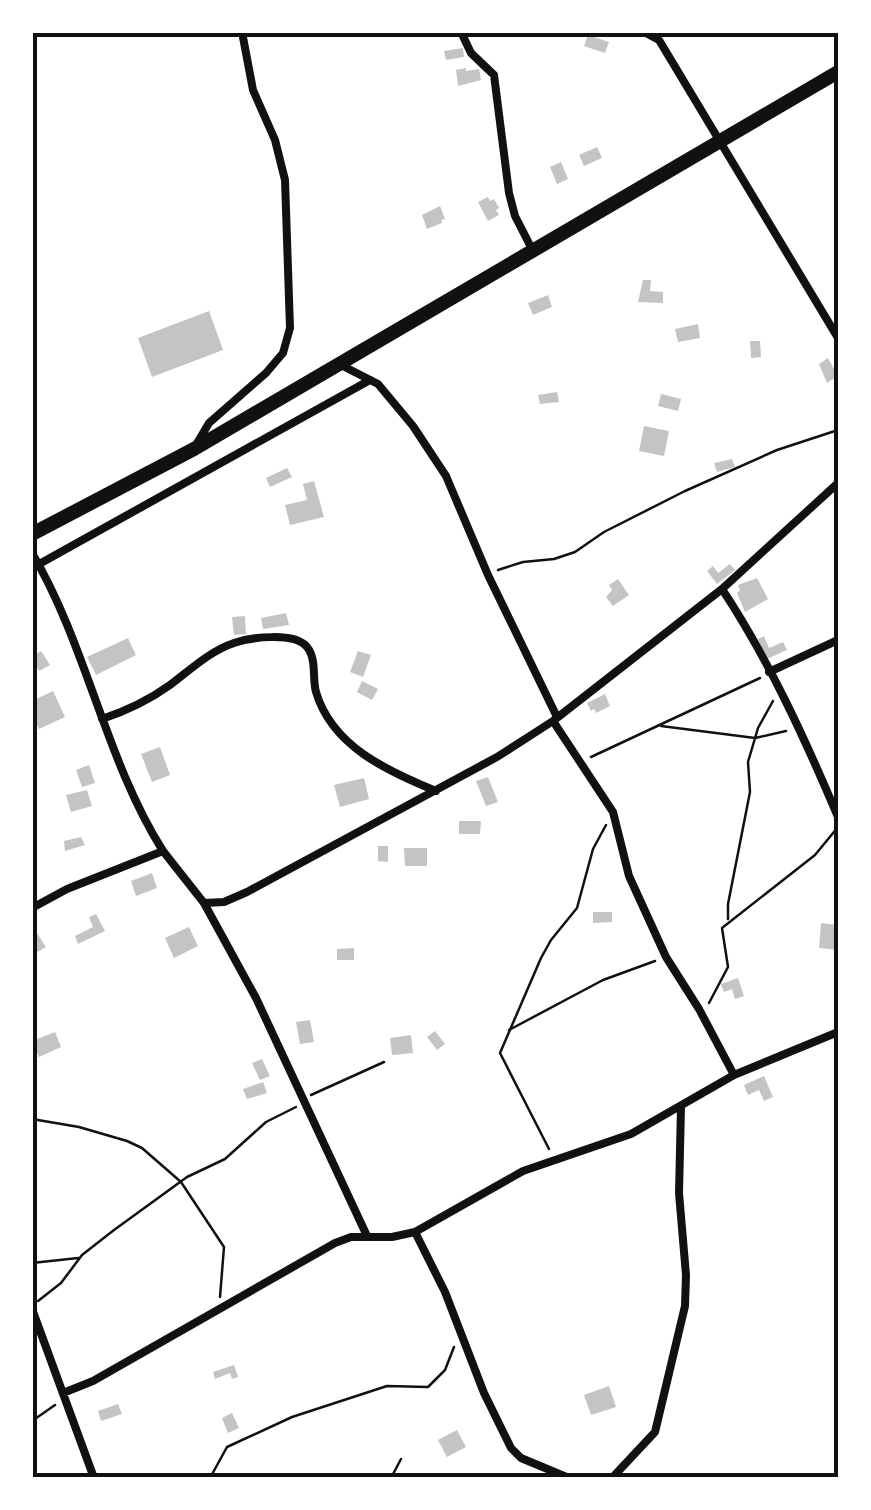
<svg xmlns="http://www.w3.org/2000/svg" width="871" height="1510" viewBox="0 0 871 1510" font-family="'Nunito Sans',sans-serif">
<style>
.building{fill:#c4c4c4}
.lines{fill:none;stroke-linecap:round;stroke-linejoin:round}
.path{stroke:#111;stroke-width:2.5}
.minor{stroke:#111;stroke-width:8}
.trunk{stroke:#111;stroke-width:14}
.neatline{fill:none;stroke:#111;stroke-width:4}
</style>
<rect width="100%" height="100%" fill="#fff"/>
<path class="building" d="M588,35L609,42L605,53L584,46Z
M463,48L464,57L446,60L444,51Z
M466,68V71L479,69L481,80L458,86L456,70Z
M597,147L602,158L584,166L579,155Z
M561,162L568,179L557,184L550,167Z
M488,197L490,201L494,199L499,208L496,210L499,215L488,221L478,202Z
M440,206L445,219L441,220L442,223L427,229L422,215Z
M643,280H651L650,291L663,292V303L638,302Z
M548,295L552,307L533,315L528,303Z
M209,311L223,350L152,377L138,338Z
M698,324L700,338L678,342L675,329Z
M750,341H760L761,357L751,358Z
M828,358L838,376L827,383L819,364Z
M557,392L559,402L540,404L538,395Z
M661,394L681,399L678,411L658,406Z
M644,426L669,431L664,456L639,451Z
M732,459L735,467L717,472L714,463Z
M287,468L292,477L270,487L266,478Z
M314,481L324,517L290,525L285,505L307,500L303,484Z
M730,564L735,570L717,584L707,571L713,566L718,573Z
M757,578L768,599L745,612L737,593L740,590L738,585Z
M618,579L629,595L613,606L606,597L612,590L609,585Z
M286,613L289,625L263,629L261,618Z
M245,616L246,634L234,635L232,617Z
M764,636L769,648L783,642L787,650L767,659L758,639Z
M128,638L136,655L96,675L87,657Z
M41,651L50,665L39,671L32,656Z
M358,651L371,655L363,677L350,672Z
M362,681L378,689L372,700L357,692Z
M53,691L65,717L39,729L32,715V701Z
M605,694L610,706L596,713L594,709L591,711L587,703Z
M160,747L170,775L152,782L141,754Z
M89,765L95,783L82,787L76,770Z
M488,777L498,802L486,806L476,781Z
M364,778L369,799L340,807L334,785Z
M87,790L92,806L71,812L66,795Z
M459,821H481L480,834H459Z
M81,837L85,845L65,851L64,841Z
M378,846H388V862L378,861Z
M404,848H427V866H405Z
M152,873L157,888L136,896L131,881Z
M593,912H612V922L593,923Z
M96,914L105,931L78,944L75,936L93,927L89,917Z
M821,923L838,925V950L819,948Z
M189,927L198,946L174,958L165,938Z
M35,930L46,947L32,955V932Z
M354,948V960H337V949Z
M738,978L744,996L735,999L732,989L724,992L721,984Z
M310,1020L314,1042L300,1044L296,1022Z
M435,1031L445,1044L437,1050L427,1037Z
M55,1032L61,1047L39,1057L32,1041Z
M411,1035L413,1053L392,1055L390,1038Z
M262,1059L270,1076L260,1080L252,1063Z
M764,1076L773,1097L764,1101L759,1090L748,1095L744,1085Z
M263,1082L267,1093L247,1099L243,1089Z
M234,1365L238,1377L232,1379L230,1373L215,1379L213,1372Z
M609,1386L616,1407L591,1415L584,1395Z
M118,1404L122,1414L101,1421L98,1411Z
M232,1413L239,1428L228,1433L222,1418Z
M457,1430L466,1447L447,1457L438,1440Z"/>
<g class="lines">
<path class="path" d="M498,570L523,562L554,559L575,552L604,532L685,491L777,450L838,430
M661,726L755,738L786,731
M591,757L760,678
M728,919V904L750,792L748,762L758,728L773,701
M709,1003L728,967L722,928L815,855L838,827
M509,1030L603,980L655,961
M311,1095L384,1062
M32,1119L79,1127L127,1141L142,1148L181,1182L224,1247L220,1297
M549,1149L500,1053L541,958L551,940L577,908L593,849L606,825
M32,1263L78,1258
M38,1301L61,1283L82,1255L114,1230L187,1177L225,1159L266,1122L296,1107
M32,1421L55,1405
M210,1478L227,1447L292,1417L387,1386L428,1387L445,1370L454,1347
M391,1478L401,1459"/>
<path class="minor" d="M461,32L471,53L494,75L509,193L515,216L533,251
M644,32L659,40L838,338
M339,364L378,384L413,426L446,476L488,575L557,717
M196,445L209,423L266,373L283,353L290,328L285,180L275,140L253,90L242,32
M32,553C87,646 105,759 163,851
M32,568L370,380
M722,589C769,660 805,739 838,817
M769,672L838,640
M102,719C126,711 149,700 170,685C190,670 210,651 234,643C251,637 295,632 307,647C317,659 312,678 316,692C332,746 387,771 436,791
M553,721L613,812L629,876L666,957L699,1009L734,1075
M204,903L224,902L247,892L497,757L553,721L722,589L838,483
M32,908L67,889L163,851L204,903L256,998L367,1236
M415,1232L445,1292L484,1393L511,1448L521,1458L569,1478
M32,1309L94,1478
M63,1393L93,1381L335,1243L351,1237H392L415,1232L523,1171L631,1134L734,1075L838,1032
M612,1478L655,1432L685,1306L686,1275L679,1193L681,1107"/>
<path class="trunk" d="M32,534L194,449L838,72"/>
</g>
<rect width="871" height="1510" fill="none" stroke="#ffffff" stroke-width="70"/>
<rect x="35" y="35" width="801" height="1440" class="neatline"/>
</svg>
